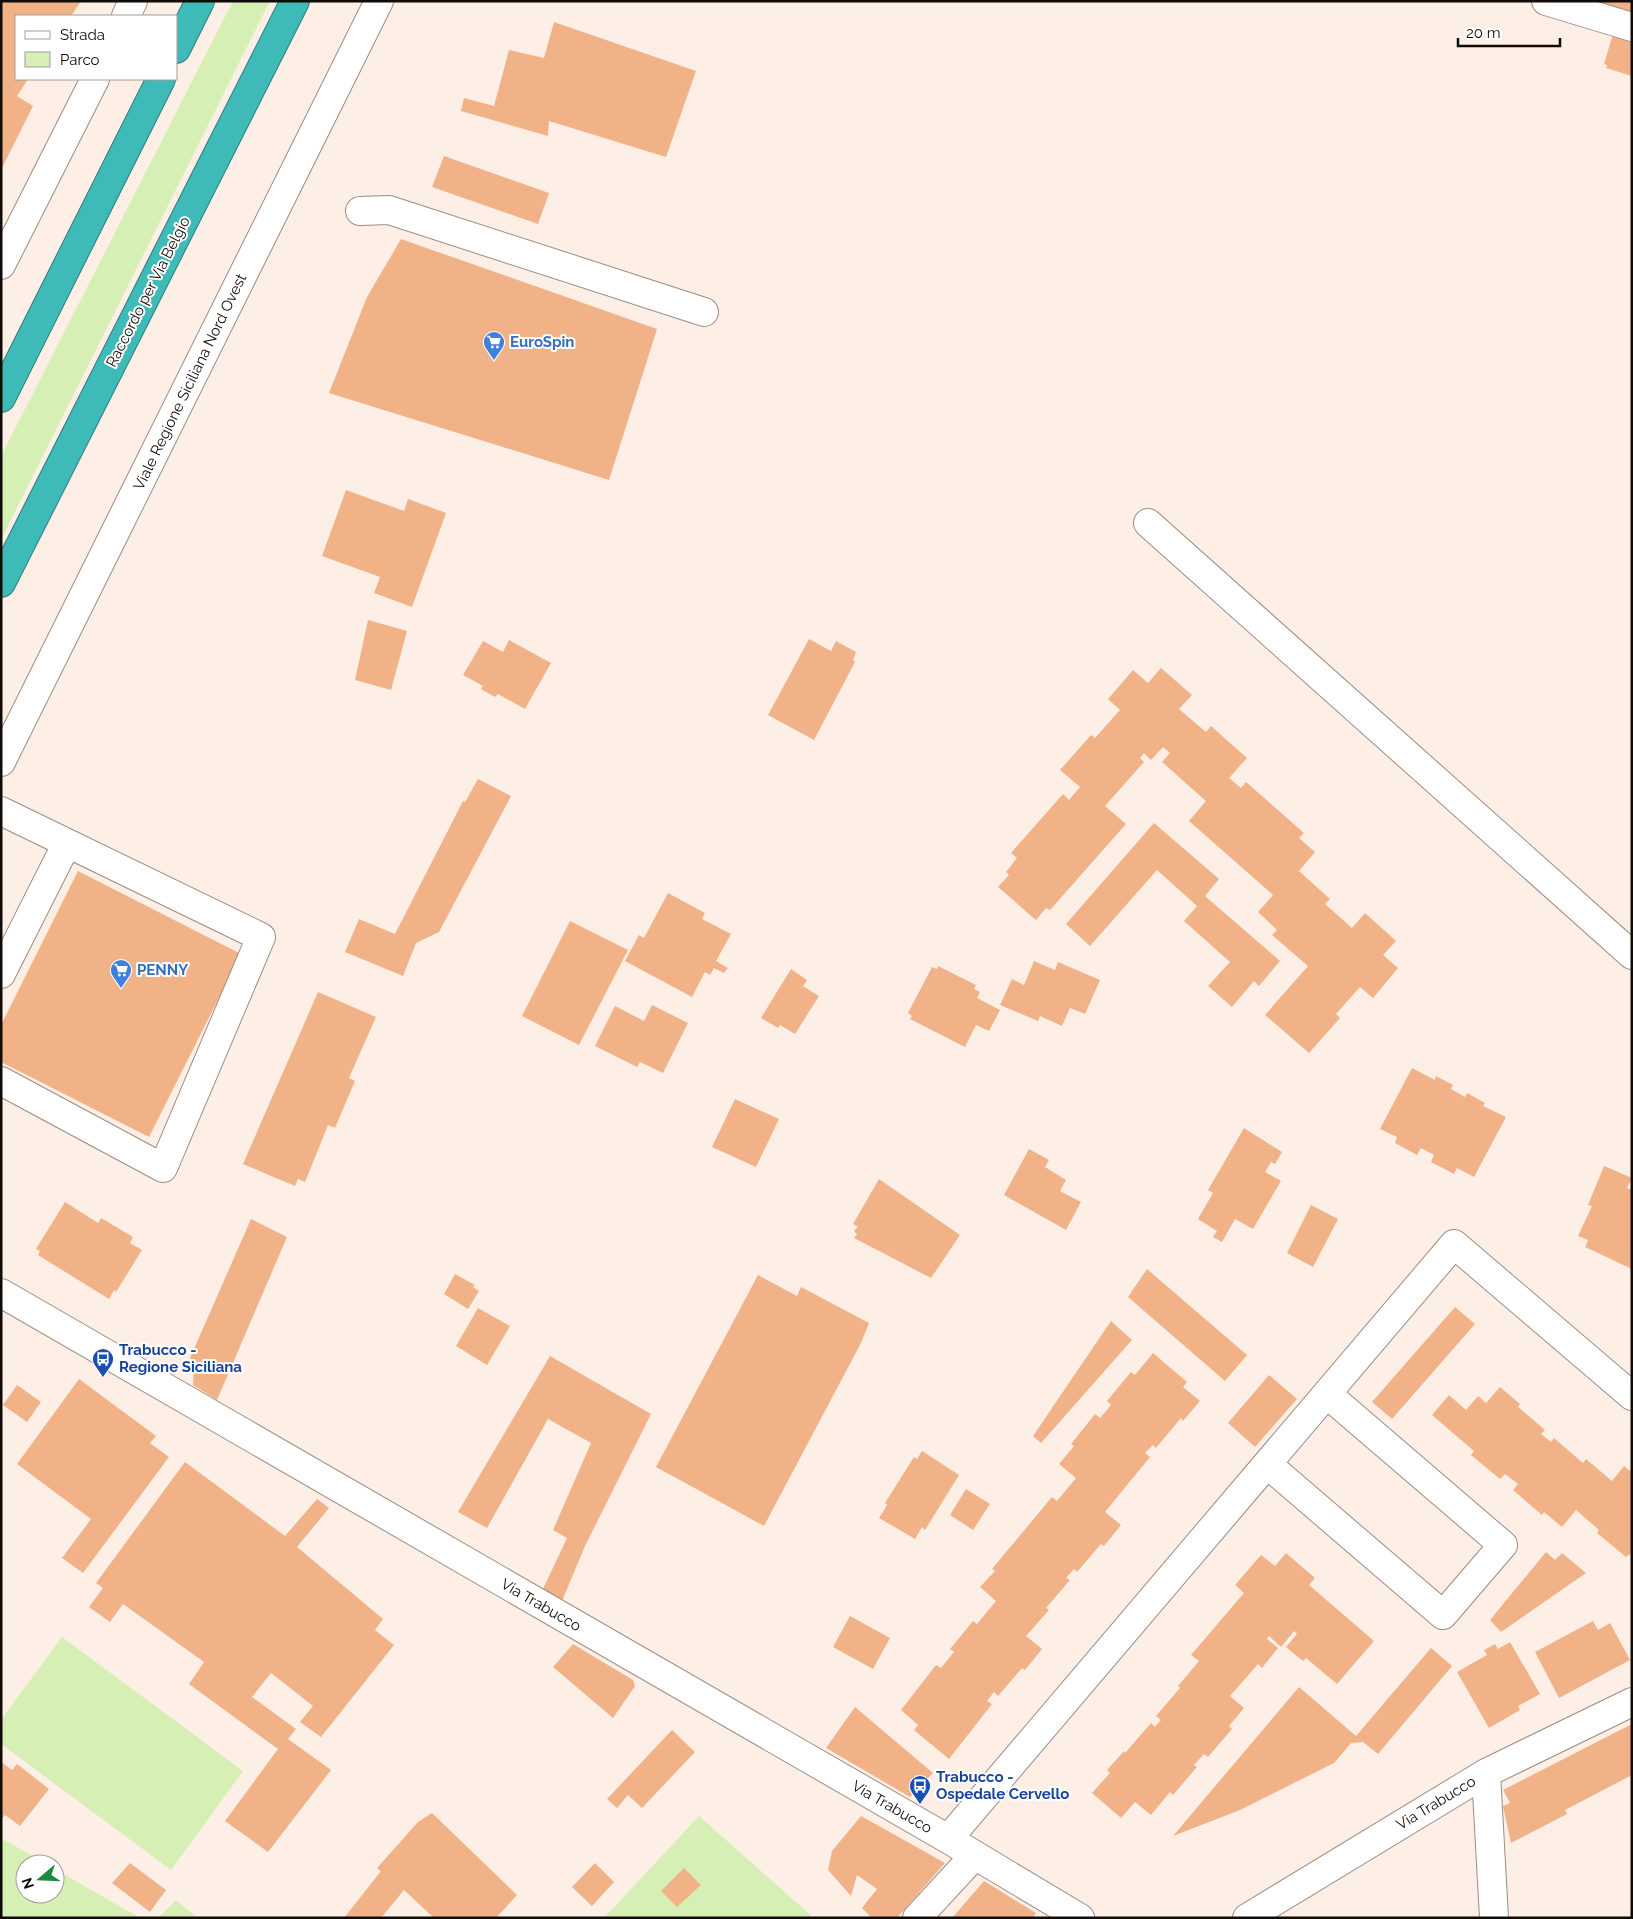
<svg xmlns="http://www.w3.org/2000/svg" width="1633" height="1919" viewBox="0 0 1633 1919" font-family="Raleway,sans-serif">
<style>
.green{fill:#d6efb5}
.building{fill:#f2b288}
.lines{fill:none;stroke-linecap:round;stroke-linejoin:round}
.minor-casing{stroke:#9c8c82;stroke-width:30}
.highway-casing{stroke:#2e7d7a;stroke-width:30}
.minor{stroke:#fff;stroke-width:28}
.highway{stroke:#3ebbb8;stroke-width:28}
.labels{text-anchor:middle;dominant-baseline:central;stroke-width:4;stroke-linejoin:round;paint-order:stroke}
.street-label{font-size:15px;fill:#110b08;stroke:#fff}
.shop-label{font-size:15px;font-weight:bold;fill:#366cbe;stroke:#fff;text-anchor:start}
.transit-label{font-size:15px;font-weight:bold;fill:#164399;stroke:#fff;text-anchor:start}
</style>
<rect width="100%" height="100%" fill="#feefe6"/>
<path class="green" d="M233,1H270L1,540V456Z
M62,1637L243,1771L171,1870L1,1744V1720Z
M699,1816L814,1918H604Z
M1,1838L47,1864H25V1894H55V1869L140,1918H1Z
M176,1900L198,1918H158Z"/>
<path class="building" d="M1,1H81L71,16H16V79H28L17,96L33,106L1,170Z
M1585,1H1632V17Z
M554,22L696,71L666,157L549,121L548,136L461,111L464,98L494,106L509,50L544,58Z
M1613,34L1632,41V76L1606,68L1607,65L1604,64Z
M444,156L549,193L538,224L432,187Z
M401,239L657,329L609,480L329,393L367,297Z
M346,490L404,511L408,499L446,513L412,607L374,593L380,577L322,556Z
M368,620L407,631L391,690L355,680Z
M809,639L831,651L836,641L856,652L853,660L855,662L814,740L768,715Z
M509,640L551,663L525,709L498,694L495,697L481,689L483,686L463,675L483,641L503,652Z
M1161,668L1192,695L1179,709L1206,732L1211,726L1247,758L1229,778L1241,788L1246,782L1304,833L1299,838L1315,852L1299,871L1330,899L1325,904L1352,928L1365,913L1396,941L1383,955L1398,968L1373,998L1360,987L1336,1014L1340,1018L1309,1053L1265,1015L1308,966L1272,935L1277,930L1258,912L1273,895L1189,821L1206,801L1162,762L1170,753L1163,747L1151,760L1144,753L1140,758L1144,762L1105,806L1126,824L1050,910L1046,908L1036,920L998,887L1009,875L1006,872L1017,858L1011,853L1063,794L1069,800L1080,787L1060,770L1091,735L1095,738L1120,710L1108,699L1133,670L1148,683Z
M478,779L511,796L439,932L416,943L403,976L345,952L359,919L395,934L463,801L465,802Z
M1154,823L1219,879L1205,896L1280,961L1259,986L1254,981L1232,1007L1208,986L1230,962L1184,921L1197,906L1157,870L1090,946L1066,924Z
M78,871L241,954L149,1137L1,1062V1025Z
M668,893L705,913L702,919L731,934L716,961L728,968L724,973L714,968L710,975L705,972L692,997L625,961L639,935L644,938Z
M570,921L628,950L579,1045L522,1016Z
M1034,961L1055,970L1058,962L1100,980L1085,1014L1070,1008L1062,1026L1040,1016L1038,1021L1000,1005L1012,979L1024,985Z
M938,966L976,985L974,989L980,992L977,998L1000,1010L989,1031L976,1025L965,1047L910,1019L912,1016L908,1013L932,967L937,969Z
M791,969L807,980L803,986L819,996L795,1034L780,1025L778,1028L761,1018Z
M318,992L376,1017L349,1078L355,1081L335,1128L328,1125L305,1182L298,1179L295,1186L243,1164Z
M652,1005L688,1023L663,1073L640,1062L637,1067L595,1046L615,1006L644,1021Z
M1412,1068L1435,1080L1436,1076L1453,1085L1451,1089L1465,1097L1467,1093L1485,1103L1483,1106L1506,1117L1474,1177L1457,1168L1454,1174L1431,1162L1434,1155L1421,1148L1417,1155L1395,1143L1397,1137L1380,1129Z
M735,1099L779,1119L756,1167L712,1147Z
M1244,1128L1282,1152L1275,1164L1271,1162L1265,1172L1281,1181L1253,1229L1235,1219L1222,1242L1213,1237L1217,1231L1198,1219L1213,1193L1208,1190Z
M1029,1149L1049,1160L1045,1167L1066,1180L1060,1191L1081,1202L1066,1230L1004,1195Z
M1604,1166L1632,1178L1627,1188L1632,1190V1269L1585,1247L1588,1240L1578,1236L1592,1206L1588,1205Z
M879,1179L960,1235L931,1278L854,1238L857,1234L854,1231L858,1227L853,1224Z
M65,1202L98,1223L101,1218L133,1237L130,1243L142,1250L116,1292L114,1290L109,1299L38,1255L40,1251L36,1249Z
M1311,1205L1338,1219L1313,1267L1287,1253Z
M251,1219L287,1237L217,1400L193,1385L194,1363L190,1358Z
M1147,1269L1247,1355L1225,1381L1128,1297Z
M455,1274L475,1285L473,1287L479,1291L468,1309L444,1294Z
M758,1275L797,1296L801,1287L869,1323L861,1343L764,1526L656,1467Z
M1455,1307L1475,1324L1392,1419L1372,1402Z
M478,1308L510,1326L487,1365L456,1346Z
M1111,1321L1132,1340L1041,1443L1033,1436Z
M1153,1353L1187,1382L1183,1387L1200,1401L1183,1421L1181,1418L1156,1448L1153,1445L1145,1453L1150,1457L1105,1512L1121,1525L1104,1546L1101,1544L1077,1572L1074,1569L1066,1578L1070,1580L1046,1608L1049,1610L1026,1636L1042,1649L1025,1670L1022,1668L998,1696L994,1692L987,1701L992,1704L949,1759L914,1730L918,1725L901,1710L936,1665L941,1668L954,1652L950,1649L973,1621L977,1624L996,1601L980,1587L995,1571L992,1569L1052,1497L1057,1501L1076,1478L1059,1464L1074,1446L1071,1444L1095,1414L1100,1418L1111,1405L1107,1401L1131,1372L1135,1375Z
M550,1356L651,1414L585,1546L562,1601L543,1589L567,1538L553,1530L591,1443L548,1419L487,1528L458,1512Z
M1269,1375L1297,1399L1255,1447L1228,1423Z
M79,1379L156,1436L150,1443L169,1457L83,1573L62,1558L91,1519L17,1464Z
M17,1385L41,1402L27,1422L3,1405Z
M1500,1387L1520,1404L1518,1407L1545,1430L1541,1434L1551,1442L1554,1438L1583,1463L1586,1459L1612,1481L1624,1466L1632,1472V1555L1630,1554L1626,1557L1597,1533L1599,1530L1576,1510L1562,1527L1544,1512L1542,1515L1513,1490L1518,1484L1505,1474L1500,1479L1471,1455L1474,1451L1432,1415L1449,1395L1466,1410L1478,1396L1486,1403Z
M922,1451L959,1475L925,1530L922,1527L915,1539L879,1518L887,1505L885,1503L914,1457L917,1459Z
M185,1462L285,1536L317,1499L329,1508L297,1547L383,1619L375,1630L394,1645L321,1737L300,1722L313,1706L271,1673L252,1697L296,1729L288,1739L331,1770L268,1852L225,1821L278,1749L189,1684L204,1662L123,1604L110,1622L89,1607L103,1588L96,1583Z
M966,1489L990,1504L973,1530L950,1515Z
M1546,1552L1555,1560L1562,1553L1586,1573L1501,1632L1490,1620Z
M1286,1553L1315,1578L1309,1585L1374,1641L1337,1684L1306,1658L1303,1661L1286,1647L1297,1634L1294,1631L1281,1647L1269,1636L1267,1639L1278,1648L1262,1668L1258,1664L1230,1696L1244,1708L1229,1726L1232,1729L1208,1757L1204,1754L1194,1765L1197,1767L1173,1795L1170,1792L1151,1815L1135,1802L1121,1818L1092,1793L1110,1773L1107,1770L1124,1751L1125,1753L1151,1723L1155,1727L1161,1720L1156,1716L1180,1688L1178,1686L1199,1661L1191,1655L1244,1593L1235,1585L1261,1555L1275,1566Z
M850,1616L890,1638L873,1669L833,1647Z
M1593,1621L1598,1630L1610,1623L1630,1660L1559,1698L1535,1652Z
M1510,1642L1540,1694L1518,1706L1520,1710L1489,1728L1457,1672L1487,1655L1484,1650L1495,1644L1498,1649Z
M573,1644L633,1680L635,1686L613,1718L553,1667Z
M1431,1648L1452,1666L1378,1754L1363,1742L1351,1743L1334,1763L1240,1810L1173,1836L1299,1687L1356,1736Z
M855,1707L933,1773L910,1797L826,1748Z
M1632,1724V1775L1565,1810L1567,1814L1511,1843L1503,1806L1510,1803L1503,1790Z
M672,1730L695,1752L642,1808L628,1795L617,1808L607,1799Z
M1,1762L12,1770L17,1764L49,1789L20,1826L5,1815L1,1820Z
M432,1813L517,1895L496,1918H434L404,1890L381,1918H344L381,1871L377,1868L418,1822Z
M861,1816L945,1863L897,1918H872L862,1908L877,1889L857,1875L851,1896L828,1870L832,1851Z
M130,1863L166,1890L150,1912L112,1883Z
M595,1863L614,1882L592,1906L572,1887Z
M684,1868L701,1885L677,1907L661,1891Z
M984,1881L1036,1913L1033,1918H952Z"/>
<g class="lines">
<g class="minor-casing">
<path id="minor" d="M1546,1L1632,27
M126,16L133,1
M360,211L389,210L704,312
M1,265L95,79
M1148,523L1632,955
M1,762L379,1
M1,811L261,937L163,1168L1,1081
M1,974L67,843
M1,1293L948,1839L1080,1918
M1267,1464L1443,1615L1503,1545L1327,1394
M1486,1773L1494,1918
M948,1839L1454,1244L1632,1396
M917,1918L975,1855
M1247,1918L1486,1773L1632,1702"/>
</g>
<g class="highway-casing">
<path id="highway" d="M176,49L200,1
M1,398L161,79
M1,583L295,1"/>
</g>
<use href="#minor" class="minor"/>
<use href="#highway" class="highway"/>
</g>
<defs>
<g id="supermarket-pin" transform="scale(1.125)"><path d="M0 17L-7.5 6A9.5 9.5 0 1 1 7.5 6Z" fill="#3f7fe0" stroke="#fff"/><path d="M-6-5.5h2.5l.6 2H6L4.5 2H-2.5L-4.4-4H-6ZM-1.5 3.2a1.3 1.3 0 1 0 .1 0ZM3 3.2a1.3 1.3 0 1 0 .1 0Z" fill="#fff"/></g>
<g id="bus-pin" transform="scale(1.125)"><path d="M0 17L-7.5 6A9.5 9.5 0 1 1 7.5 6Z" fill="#1a4fb4" stroke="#fff"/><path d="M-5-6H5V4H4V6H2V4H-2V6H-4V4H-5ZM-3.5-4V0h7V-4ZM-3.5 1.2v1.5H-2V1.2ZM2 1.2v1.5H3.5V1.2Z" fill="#fff"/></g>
</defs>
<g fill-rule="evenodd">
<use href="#supermarket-pin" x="494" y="342"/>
<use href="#supermarket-pin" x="121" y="970"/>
<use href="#bus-pin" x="103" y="1359"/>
<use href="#bus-pin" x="920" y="1786"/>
</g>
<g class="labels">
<g class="street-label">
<text transform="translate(148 292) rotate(-63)">Raccordo per Via Belgio</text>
<text transform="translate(190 382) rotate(-64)">Viale Regione Siciliana Nord Ovest</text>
<text transform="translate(541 1605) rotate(30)">Via Trabucco</text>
<text transform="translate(1436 1803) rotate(-31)">Via Trabucco</text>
<text transform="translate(892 1807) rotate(30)">Via Trabucco</text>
</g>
<g class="shop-label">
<text x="510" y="342">EuroSpin</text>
<text x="137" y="970">PENNY</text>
</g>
<g class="transit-label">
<text x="119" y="1350">Trabucco -<tspan x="119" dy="17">Regione Siciliana</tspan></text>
<text x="936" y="1777">Trabucco -<tspan x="936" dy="17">Ospedale Cervello</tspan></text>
</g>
</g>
<rect width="1633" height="1919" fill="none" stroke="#110b08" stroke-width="5"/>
<rect x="15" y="15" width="162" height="65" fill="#ffffff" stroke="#a09d9c"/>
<rect x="25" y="31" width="25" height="8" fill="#ffffff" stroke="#a09d9c"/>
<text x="60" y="40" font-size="15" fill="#110b08">Strada</text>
<rect x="25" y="52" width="25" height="15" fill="#d6efb5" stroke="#a09d9c"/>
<text x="60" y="65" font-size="15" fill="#110b08">Parco</text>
<g transform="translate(40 1879) rotate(251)"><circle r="24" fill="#ffffff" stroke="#a09d9c"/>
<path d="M0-4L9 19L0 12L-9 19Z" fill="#1e883e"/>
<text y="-8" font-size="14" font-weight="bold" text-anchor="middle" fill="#110b08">N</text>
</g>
<path d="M1458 38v8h102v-8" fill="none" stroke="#110b08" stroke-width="2.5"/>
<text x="1466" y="38" font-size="15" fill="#110b08" stroke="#ffffff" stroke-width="4" paint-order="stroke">20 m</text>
</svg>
